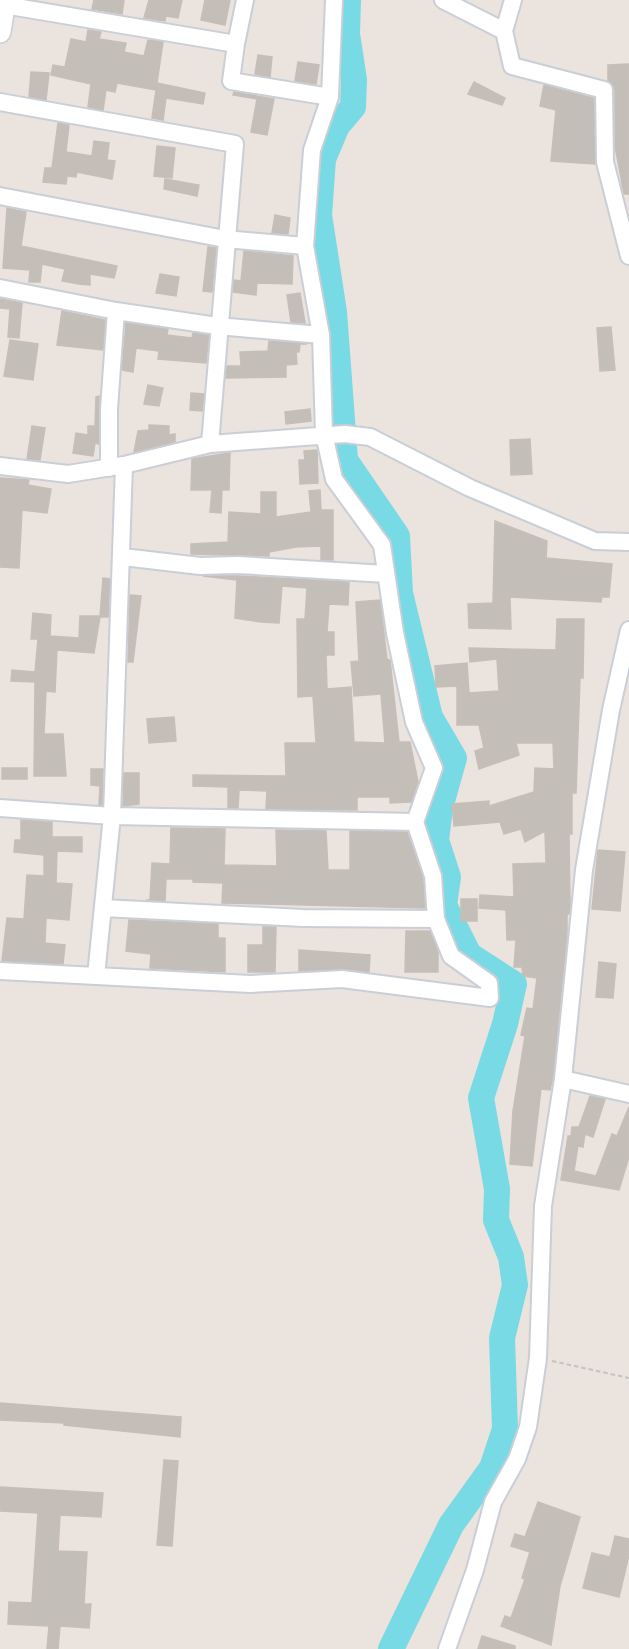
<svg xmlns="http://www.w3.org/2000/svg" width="629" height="1649" viewBox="0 0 629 1649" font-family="'Public Sans',sans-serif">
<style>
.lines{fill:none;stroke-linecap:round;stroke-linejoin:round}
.river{stroke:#78dae5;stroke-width:26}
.building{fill:#c4beb9;stroke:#c6beb7;stroke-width:1.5}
.minor-casing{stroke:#c9ced7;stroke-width:20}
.tertiary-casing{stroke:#c9ced7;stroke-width:24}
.path{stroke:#c3c3c3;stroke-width:2;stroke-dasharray:4.5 3;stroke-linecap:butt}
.minor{stroke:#fff;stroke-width:16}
.tertiary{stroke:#fff;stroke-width:21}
</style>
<rect width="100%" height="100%" fill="#ebe3dd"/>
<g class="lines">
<path class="river" d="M348,0L347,34L354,80L353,107L337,126L323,159L319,215L334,312L345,460L397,536L400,593L430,717L454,758L440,808L436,840L448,877L444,905L469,955L514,984L505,1024L481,1098L497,1189L496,1220L511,1257L515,1285L502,1338L505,1429L492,1468L451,1525L391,1649"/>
</g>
<path class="building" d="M94,0H124L122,14L92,9Z
M149,0H182L178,18L166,16L165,21L144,18Z
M205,0H230L225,25L201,20Z
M88,30L101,32L99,39L126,43L124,52L144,56L148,40L163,42L157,83L205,93L203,104L166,98L163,120L152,118L156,90L117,83L115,92L106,90L103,110L88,107L91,84L51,75L53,65L65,67L71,39L86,42Z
M258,55L272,57L270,77L255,74Z
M298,62L319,65L316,84L295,81Z
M629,64V194H624L615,146V90L608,81V65Z
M31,72L49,73L46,100L29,97Z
M474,82L505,98L502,105L468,94Z
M544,85L594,98L595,164L551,161L556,110L540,106Z
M234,92L274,99L267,135L251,132L257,99L233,95Z
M58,123L69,125L66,152L92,156L94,141L109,143L107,160L115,161L112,179L77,172L76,177L67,176L66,184L43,182L45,168H52Z
M157,146L175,148L172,178L154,176Z
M165,179L199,185L197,196L164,189Z
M7,208L26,212L21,246L117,266L114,278L90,274V285L79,284L62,281L65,269L42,264L40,282H29L30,270L3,268Z
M275,215L290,218L288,234L272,233Z
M208,247L216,248L212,292L203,291Z
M244,251L293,256L292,284L257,283L256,295L233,292L234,280L241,281Z
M160,274L179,277L176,296L156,293Z
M300,293L305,323L291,322L287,295Z
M0,299L22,303L19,338L8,337L10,309L0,308Z
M62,311L105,320L103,350L57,345Z
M126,323L168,329L167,335L192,338L193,333L209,335L206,363L158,359L159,351L136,348L133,372L122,370Z
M611,327L615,370L600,371L597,328Z
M10,340L38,344L33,380L4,376Z
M269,341L307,344H300L299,352H296L297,364L286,365V377L226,378L227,366H241L240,352L268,351Z
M148,385L163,388L159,406L144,404Z
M191,393L204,394L202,411L190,410Z
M99,396V444L95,443L93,456L73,453L76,433L88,435V426H95L96,397Z
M310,409L311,421L286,424L285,412Z
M149,425L169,426V435L175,434V442L134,452L138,431L149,430Z
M32,426L45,428L40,460L27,459Z
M530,439L532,474L511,475L510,440Z
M317,450L318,483L300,484L299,460H305L304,451Z
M230,453L229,490H222L221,513L210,512L212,490H191L192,459Z
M0,478L29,480L28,485L51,489L47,513L22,510L19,568L0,567Z
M320,490L321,510H333V560H321V546L296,547L269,552V556L191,554V544L228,542L229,512L261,514V492H276V517L311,512L309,491Z
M495,521L547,541L546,558L612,564L609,597H602L601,602L510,597L511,629L469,628L468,604L493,603Z
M203,576H238L349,582L348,605L329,604L327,632H334V655H326L327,689L351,687L354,742L385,743L381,694L354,696L351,662L359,661L356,602L380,600L387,659L390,660L399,742H410L418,782L411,802L390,803V797H357V810L266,809L267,791L239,790L238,808H228V787L193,786V775L286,776L285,743H316L313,696L298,697L297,619H305L307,588L282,586L279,623L261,622L235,618L237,580Z
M103,578L110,579L108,617H100L94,653L57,650L55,692L46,691L44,734H63L66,776H34L35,682L11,681L12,670L35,672L38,639H31L33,613L51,615L50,636L79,638L80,616H100Z
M130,595L141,596L133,662H128Z
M557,619H584L583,678H580L576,793H572V834H569L570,906L569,914H567V933L553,1077L550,1090L541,1089L532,1166L510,1164L513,1111L525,1036L521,1035L527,1008L533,1009L537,978L523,976L522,967H514L516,940H507L506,910L479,908L480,895L514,897L513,864L546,863L545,831L525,842L521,829L504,834L500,822L454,826L452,804L489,801V806L534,792L535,768L554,769L553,743H516L519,755L479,769L475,751L484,748L479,725H457V686L436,687L435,666L467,663L469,693L499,691L497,659L470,662L469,648L556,650Z
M174,717L176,741L149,743L147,719Z
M2,768H27V779H2Z
M91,769H103L102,805H99L100,786L91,785Z
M124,773H139V804L123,806Z
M21,820L52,822V837H82V852L57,851L56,883L72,884L69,920L46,918L45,943L65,945L63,964L2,961L7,918L24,919L27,875L44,876V855L14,852L15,840H21Z
M171,828L225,829L224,865L277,866L276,830L326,831L328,870H350V831L407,832L423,878L425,908L222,903L223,883L193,882V879H166L165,901L146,900H150L152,863L170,864Z
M598,850L625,852L620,911L592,909Z
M461,899H477V921H461Z
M129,920L218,924V938H225V972L150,968L151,954L126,951Z
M263,927H276L275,972H248V945H263Z
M406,931H430L438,952V972H405Z
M299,950L370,955L369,972L342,969L299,971Z
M599,962L616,964L613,998L596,997Z
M590,1096L605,1099L593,1137L585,1134L583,1147L578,1146L574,1171L596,1176L612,1134L617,1136L629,1107V1157L619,1190L561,1180L568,1136H571L572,1127H579Z
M0,1403L181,1417L180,1437L64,1425V1423L0,1420Z
M164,1460L178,1461L172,1546L157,1545Z
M0,1487L103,1493L101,1517L60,1515L58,1551L87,1552L84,1604H91L89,1628L60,1626L58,1649H47L49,1626L8,1624L9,1602L32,1603L38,1513L0,1511Z
M538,1502L580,1517L560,1586L551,1645L501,1626L505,1616L511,1618L525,1579L522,1578L530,1552L511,1546L515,1534L525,1537Z
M615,1536L629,1539V1555L619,1597L583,1588L592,1553L610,1557Z
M482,1636L515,1646V1649H478Z"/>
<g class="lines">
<g class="minor-casing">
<path id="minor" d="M443,0L504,31L512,66L604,90L605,162L629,256
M4,5L236,44L245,0
M504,31L513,0
M236,44L231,81L330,97
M0,102L235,144L210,444
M0,196L225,239L305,246
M0,288L116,311L217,326L321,335
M0,466L68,474L124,465L210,444L345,434L370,437L470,488L595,541L629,542
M109,468V409L116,311
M123,557L200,566L238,565L386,574
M0,808L112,816L415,822
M103,908L303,918L436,919
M0,971L250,984L342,979L490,998L489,983L451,956L436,919L433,876L415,822L434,768L414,722L395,633L382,545L334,479L324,434L321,335L305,246L312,150L330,97L334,0
M96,976L112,816L124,465
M563,1079L629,1094
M447,1649L475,1570L493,1502L517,1459L528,1427L538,1358L543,1206L563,1079L584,870L611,710L629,630"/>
</g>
<g class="tertiary-casing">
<path id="tertiary" d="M0,32L5,0"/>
</g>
<path class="path" d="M552,1361L629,1378"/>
<use href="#minor" class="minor"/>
<use href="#tertiary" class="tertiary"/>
</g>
</svg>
